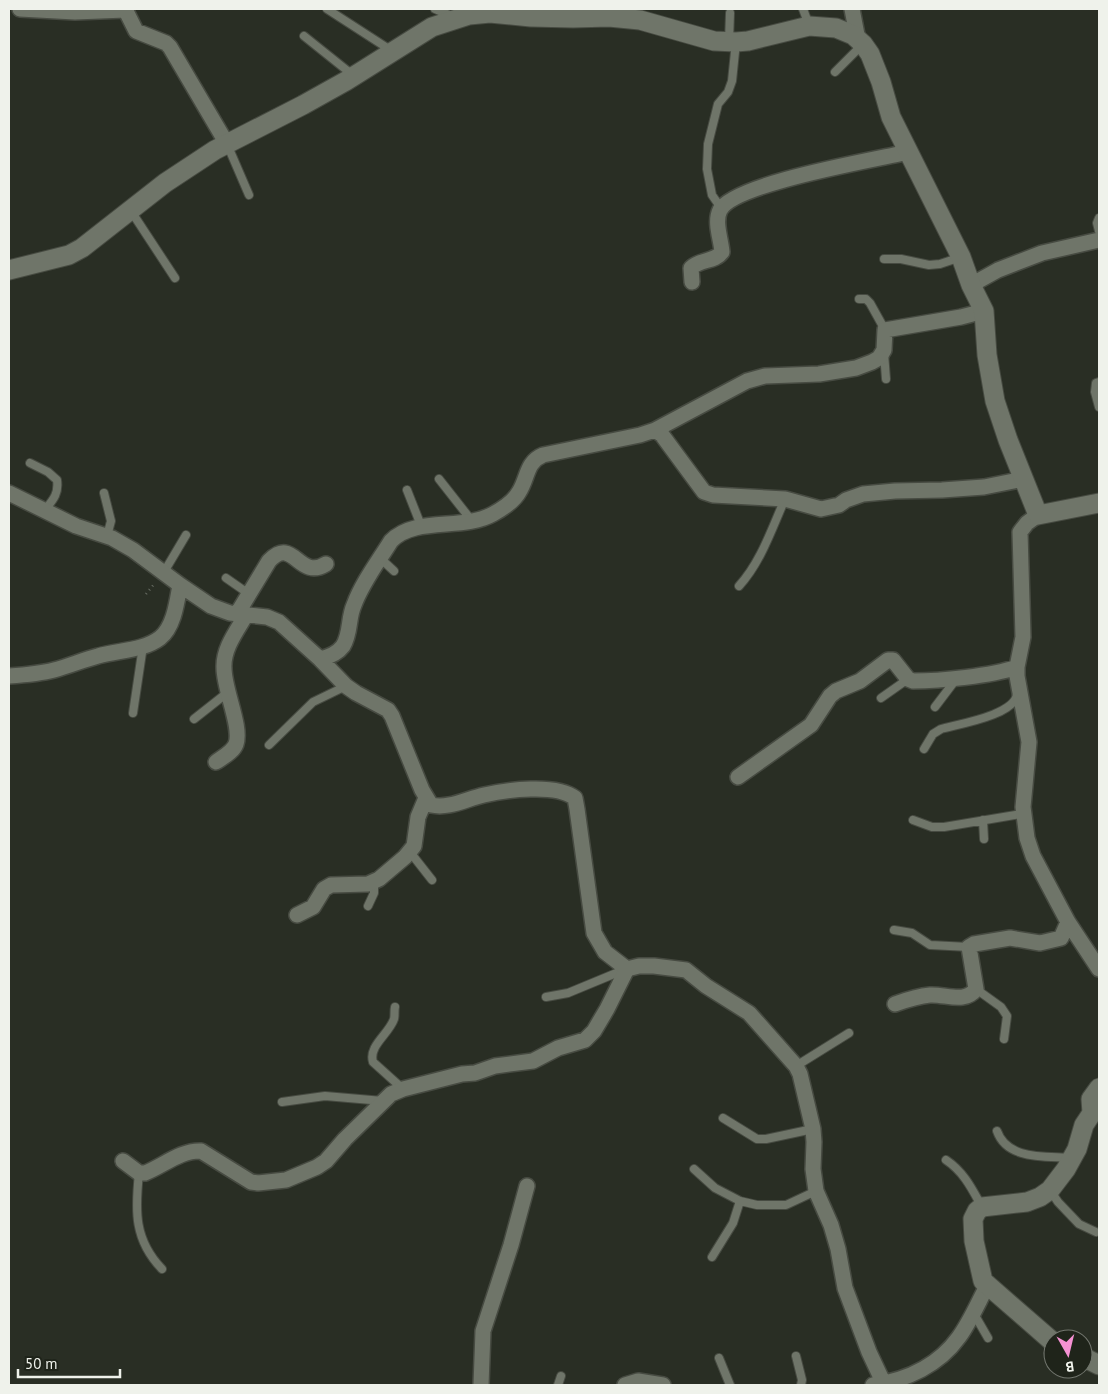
<svg xmlns="http://www.w3.org/2000/svg" width="1108" height="1394" viewBox="0 0 1108 1394" font-family="'PT Sans',sans-serif">
<style>
.lines{fill:none;stroke-linecap:round;stroke-linejoin:round}
.service-casing{stroke:#474b42;stroke-width:10}
.minor-casing{stroke:#474b42;stroke-width:18}
.tertiary-casing{stroke:#474b42;stroke-width:21}
.path{stroke:#696e65;stroke-width:2.5;stroke-dasharray:1 4;stroke-linecap:butt}
.service{stroke:#6f7569;stroke-width:8}
.minor{stroke:#6f7569;stroke-width:15}
.tertiary{stroke:#6f7569;stroke-width:19}
</style>
<rect width="100%" height="100%" fill="#292e24"/>
<g class="lines">
<g class="service-casing">
<path id="service" d="M327,9L392,51
M435,9L454,17
M803,9L809,25
M304,36L354,76
M729,41L730,13
M835,72L862,45
M227,144L249,195
M721,208L712,195L707,169L708,144L718,104L728,92L732,81L736,42
M131,211L175,278
M1099,218L1097,223L1099,231
M884,259H901L929,265L940,264L961,257
M859,299H866L870,303L885,330
M884,353L886,379
M1099,382L1096,383L1095,392L1099,407
M30,463L48,472L57,480C59,494 53,500 44,511
M439,479L472,521
M407,490L422,528
M104,493L111,521L107,536
M380,558L394,571
M164,572L186,535
M226,578L249,594
M739,586C761,562 772,528 785,499
M881,698L908,679
M935,707L957,678
M133,713L143,646
M194,719L227,693
M269,745L313,702L346,686
M924,749L933,734L941,729C959,724 1015,715 1017,694
M913,820L932,827H944L1021,814L1022,811
M983,820L984,839
M410,852L432,880
M368,906L374,893V882
M894,930L912,933L930,945L969,947
M976,989L1001,1007L1007,1016L1004,1039
M546,997L568,993L626,969
M395,1007C394,1011 395,1016 394,1019C389,1034 368,1046 373,1062L403,1089
M796,1066L849,1033
M282,1102L325,1096L383,1101
M723,1118L757,1139H766L813,1129
M997,1131C1007,1160 1045,1156 1070,1158
M946,1160C964,1172 972,1189 982,1207
M694,1169L715,1188L740,1201L757,1205H786L816,1191
M139,1173C135,1211 134,1240 162,1269
M1050,1190L1058,1202L1079,1224L1096,1232
M712,1257L733,1223L740,1201
M973,1312L988,1338
M796,1356L802,1380L801,1385
M719,1358L730,1385
M558,1385L561,1376"/>
</g>
<g class="minor-casing">
<path id="minor" d="M20,9L75,12L125,10
M125,9L136,31L166,43L170,47L227,144
M852,9L858,40
M692,282L691,268C700,259 715,262 722,252C721,239 714,222 720,210C735,183 874,160 908,152
M971,285L998,270L1042,253L1099,240
M655,430L747,381L765,376L819,374L856,368L872,362L879,358L884,350L885,330L961,317L984,311
M9,493L76,526L112,538L133,550L180,585L211,606L230,613L267,617L279,622L320,659L346,686L356,693L388,710L392,716L422,790L431,805C449,809 466,799 484,795C506,790 556,783 575,798L577,809L594,933L605,952L627,969
M1038,515L1027,523L1020,532L1023,637L1017,667V676L1029,742L1023,807L1027,838L1033,856L1068,922L1099,969
M237,614L269,561C294,535 298,581 326,564
M320,659C329,657 337,654 343,646C351,633 348,618 354,605C362,583 378,562 391,541C415,516 463,531 493,514C502,509 514,501 519,492C528,478 526,462 543,455L640,435L655,430L662,435L704,492L713,495L785,499L821,509L839,505L846,500L863,494L895,491L942,490L984,487L1024,479
M9,676C24,675 39,674 54,670C69,666 83,660 98,656C118,650 143,651 160,638C174,627 177,602 180,585
M216,762C223,757 233,752 236,744C242,727 224,690 224,668C223,649 236,632 246,615
M738,777L811,725L830,696L836,691L860,681L888,660H893L908,679L913,681C940,681 992,676 1017,667
M297,915L313,907L324,889L331,885L368,884L379,879L405,857L414,846L418,817L426,798
M895,1004C906,1000 918,996 930,995C946,994 965,1004 976,989L969,947L974,944L1010,938L1040,943L1061,938L1068,922
M123,1161L139,1173H145C163,1166 181,1150 201,1151L251,1182L258,1183L286,1180L317,1167L326,1161L345,1139L391,1094L403,1089L462,1074L475,1073L495,1066L533,1061L558,1048L585,1040L594,1031L607,1009L627,969L639,966H654L686,970L706,986L749,1013L796,1066L800,1074L813,1129L814,1142L813,1169L816,1191L831,1225L838,1249L845,1288L869,1352L884,1384
M481,1385L483,1331L511,1245L527,1186
M625,1385L638,1381L663,1385
M873,1385C907,1380 939,1365 959,1337C970,1322 978,1303 987,1286"/>
</g>
<g class="tertiary-casing">
<path id="tertiary" d="M9,270L69,255L82,248L165,183L215,150L303,105L346,81L432,27L469,15L490,13L531,17L573,18L609,17L640,20L714,41L736,42L748,41L809,26L836,28L853,35L863,44L870,54L881,82L891,117L961,257L971,285L984,311L987,355L995,401L1008,440L1038,515L1099,503
M1053,1342L983,1281L974,1241L973,1219L977,1211L982,1207L1027,1202L1040,1197L1050,1190L1066,1169L1077,1149L1084,1125L1092,1113L1091,1099L1099,1088
M1083,1357L1099,1365"/>
</g>
<path class="path" d="M146,594L155,583"/>
<use href="#service" class="service"/>
<use href="#minor" class="minor"/>
<use href="#tertiary" class="tertiary"/>
</g>
<rect width="1108" height="1394" fill="none" stroke="#eff2eb" stroke-width="20"/>
<g transform="translate(1068 1354) rotate(172)"><circle r="24" fill="#1f241a" stroke="#72766e"/>
<path d="M0-4L9 19L0 12L-9 19Z" fill="#f591d3"/>
<text y="-8" font-size="14" font-weight="bold" text-anchor="middle" fill="#eff2eb">B</text>
</g>
<path d="M18 1369v8h102v-8" fill="none" stroke="#eff2eb" stroke-width="2.5"/>
<text x="25" y="1369" font-size="15" fill="#eff2eb" stroke="#1f241a" stroke-width="4" paint-order="stroke">50 m</text>
</svg>
